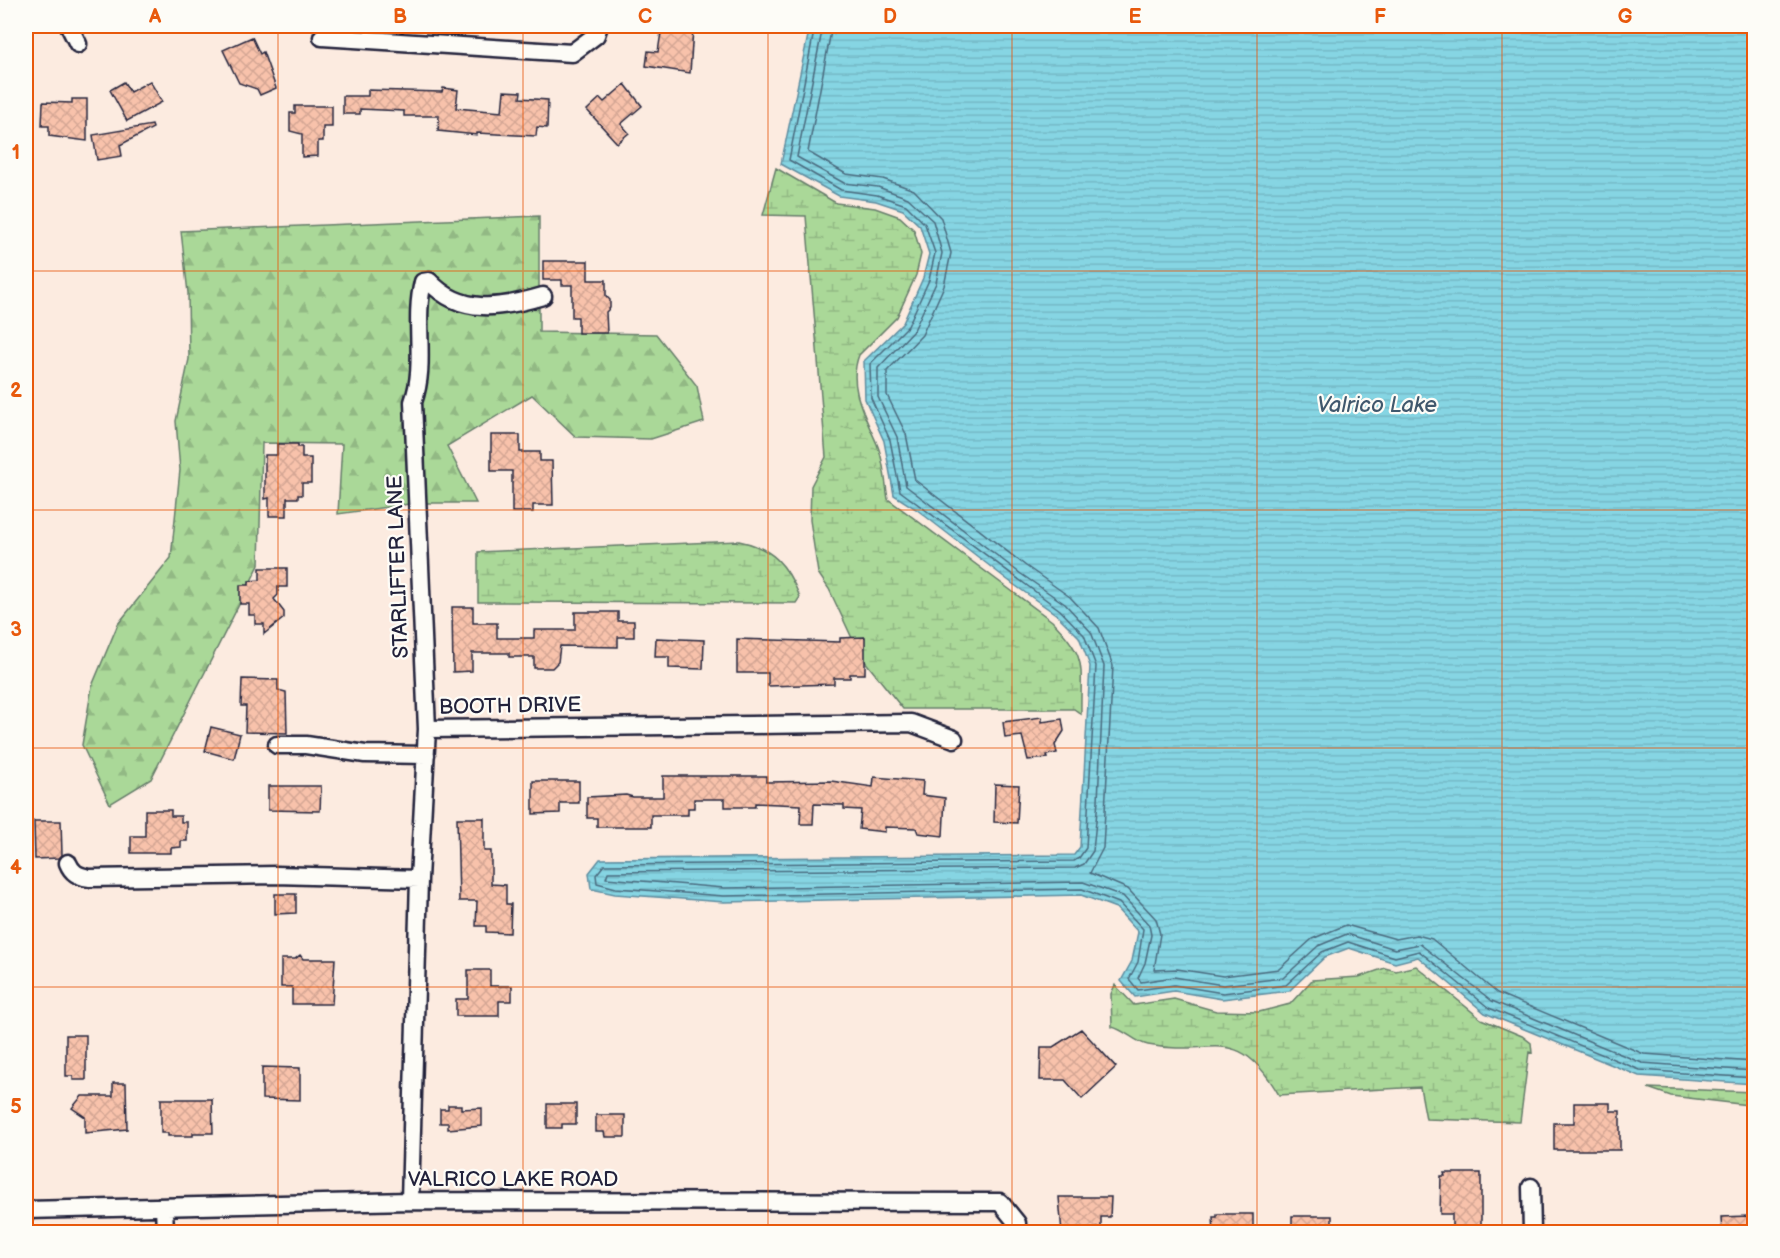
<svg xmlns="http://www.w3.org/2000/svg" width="1780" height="1258" viewBox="0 0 1780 1258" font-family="'Balsamiq Sans',sans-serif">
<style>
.forest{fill:url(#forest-firs);stroke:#667d6a;stroke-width:1.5}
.wetland{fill:url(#wetland-marsh);stroke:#667d6a;stroke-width:1.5}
.water{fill:url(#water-rules);stroke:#5e8da0;stroke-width:1.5}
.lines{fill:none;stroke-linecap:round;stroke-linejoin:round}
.shore{stroke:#4a6a7e;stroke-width:1.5}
.building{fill:url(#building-cross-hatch);stroke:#22223b;stroke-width:1.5}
.minor-casing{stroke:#22223b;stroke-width:21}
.minor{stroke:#fdfcf7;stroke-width:16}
.grid{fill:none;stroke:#e8590c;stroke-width:1.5;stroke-opacity:0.55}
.labels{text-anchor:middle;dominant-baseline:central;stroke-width:4.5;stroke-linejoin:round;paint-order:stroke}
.street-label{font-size:21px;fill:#22223b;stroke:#fdfcf7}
.water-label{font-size:22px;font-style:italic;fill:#40586d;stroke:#fdfcf7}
.neatline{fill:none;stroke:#e8590c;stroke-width:2}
.grid-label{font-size:20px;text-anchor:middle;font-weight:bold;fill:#e8590c}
</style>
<defs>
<pattern id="forest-firs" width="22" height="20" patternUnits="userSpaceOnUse" patternTransform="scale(1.5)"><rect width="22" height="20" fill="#aad898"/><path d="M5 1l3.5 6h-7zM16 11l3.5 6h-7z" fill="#92b984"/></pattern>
<pattern id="wetland-marsh" width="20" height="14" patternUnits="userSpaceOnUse" patternTransform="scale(1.5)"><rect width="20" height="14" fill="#aad898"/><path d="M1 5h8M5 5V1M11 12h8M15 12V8" fill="none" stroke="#92b984"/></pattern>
<pattern id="water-rules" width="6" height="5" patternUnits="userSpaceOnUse" patternTransform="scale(1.5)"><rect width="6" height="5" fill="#86d5e3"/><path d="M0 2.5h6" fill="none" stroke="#73b7c4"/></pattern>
<pattern id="building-cross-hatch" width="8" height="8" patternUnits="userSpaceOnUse" patternTransform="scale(1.5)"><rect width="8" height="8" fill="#f8c2ab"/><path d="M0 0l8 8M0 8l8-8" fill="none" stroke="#d4a694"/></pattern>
</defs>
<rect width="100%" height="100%" fill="#fcebe0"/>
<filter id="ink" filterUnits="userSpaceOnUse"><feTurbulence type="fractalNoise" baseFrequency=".0167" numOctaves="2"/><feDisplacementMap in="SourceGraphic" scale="12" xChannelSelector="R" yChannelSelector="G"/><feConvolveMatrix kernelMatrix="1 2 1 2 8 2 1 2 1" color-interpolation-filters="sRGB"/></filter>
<g filter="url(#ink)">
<path class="forest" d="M539,216V332L656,334L697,386L704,422L651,439L576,437L532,395L447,446L476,503H426L421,393H405L409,504L338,514L342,444L262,443L259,565L151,779L110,804L82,745L92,686L118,624L171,558L180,470L176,421L189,359L188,293L181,231Z"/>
<path class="wetland" d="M776,168L836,203L875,208L900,217L914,230L921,254L916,275L897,317L859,355C847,386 865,416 877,444C884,460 885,482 888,499L1052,621C1089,659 1080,665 1081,714L1074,709H903L860,655L829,589L818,573L810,520L811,486L826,457L806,216L763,215Z
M739,541C773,548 787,565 800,597L796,603L478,602V552Z
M1416,966L1481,1019L1522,1036L1531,1043L1532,1053L1529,1052L1520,1122L1426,1119L1420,1087L1279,1095C1236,1021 1214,1058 1148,1045C1136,1043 1125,1030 1112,1027L1111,994L1115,985L1134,1005L1174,999L1216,1011L1259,1012L1290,1004L1312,980L1359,977L1385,968L1396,971Z
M1648,1088L1754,1092V1127L1748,1105L1671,1096Z"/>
<path class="water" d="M810,26H1754V1084L1639,1076L1485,1013L1418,957L1395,963L1349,948L1325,957L1289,991L1222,999L1174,991L1135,997L1121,981L1132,961L1138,932L1116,908L1081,895L724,902L615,894L591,889L589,873L600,859L1074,855L1080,847L1090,666L1079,637L1057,615L1013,584L916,509L894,495L884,441L865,399L864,361L903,323L923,278L929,254L920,226L903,210L876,201L839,196L781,164Z"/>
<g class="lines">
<path class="shore" d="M815,26L789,160L841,190L877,195L906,205L925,224L935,253L929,280L908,326L870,364L871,398L890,440L900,491L1060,610L1084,635L1096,666L1086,848L1079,858L1074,861L604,865L596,875L597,883L616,888L724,896L1082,889L1119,903L1143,929L1138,962L1129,979L1138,990L1174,985L1223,993L1286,985L1322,952L1348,942L1395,957L1419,951L1489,1008L1640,1070L1754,1078
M823,26L797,157L844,183L878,187L908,198L933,221L942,253L936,283L914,330L878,368V397L897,437L906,486L1021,574L1065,604L1091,632L1104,666L1098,801L1093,851L1084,864L1075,868L608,872L606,878L724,888L1083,882L1123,896L1149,925L1151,935L1145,963L1138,978L1141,982L1174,977L1223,985L1283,978L1318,946L1347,934L1395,949L1420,944L1492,1001L1642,1063L1754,1071
M832,26L808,152L846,174L883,179L914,190L941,218L951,253L944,286L922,335L887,371V395L906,434L915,480L1026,566L1070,597L1099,628L1113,666L1103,848L1090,873L1128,889L1156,919L1160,934L1154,970L1177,969L1223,976L1279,969L1312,939L1346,925L1396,939L1417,935L1432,939L1497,993L1644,1054L1754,1062"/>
</g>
<path class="building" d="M662,26L693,29L690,73L646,66L648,51L658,52Z
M252,37L260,54L263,52L276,88L260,95L257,89L239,83L223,50Z
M150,81L162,102L127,121L110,90L124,82L130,92Z
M625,84L642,106L621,124L629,133L617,143L587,110L600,98L604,102Z
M443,88L458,90L456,108L502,112L504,91L521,92L520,98L548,100L547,128L537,127L536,136L477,133V135L438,131L439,116H404V111L360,109V114H343V96H368V90L442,92Z
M72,99H87V141L49,136V126H42L43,102L72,103Z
M295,106H332V127H323V141H318V156L302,157V134L290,131V113H295Z
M152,125L153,128L120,145L122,156L97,160L93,135Z
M543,261H588V280H606V296L610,300V308L606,312L607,333H578V317H572V285H562V280H543Z
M491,435H520V452H540V461H552L553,505H533V512H512V471H491Z
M277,444H298V447H302V458H311V483H302V495H298V498H287V516H269V498L265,499V455H277Z
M260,568H287V587H278V595L274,599L284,612V618L264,634V624H255V615H249V604H240V585H249V581L260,580Z
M452,607H473V623H497V638H534V630H575V612H618V621H634V637H618V647L560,646L558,662L552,668H534V657H509V653H472V671L453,672Z
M865,637V674H850V678H834V684L768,686V673H737V639L840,642V638Z
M656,638L704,640L703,669L669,668V657H655Z
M242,679L278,680V690L286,692L287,733L245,732L246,706H241Z
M1042,717V722L1062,719L1064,731L1055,745L1057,753L1047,755L1048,758L1028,760L1022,736L1005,738L1003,722Z
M211,727L240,734L234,759L205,751Z
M663,776H766V782L831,781L873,787L874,777L923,781L922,795L945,798L943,836L918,833L916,828L885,827V832L859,829L861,810L844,809V805L814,804L813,824H800L801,805L755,803V807H725V799H694V808H688V815H651V827H597V818H587V797L626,795L633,797H663Z
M533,781H579V803H560V813L533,814Z
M995,784L1019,785L1017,823L994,822Z
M268,786H321L320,811L268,810Z
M145,810H171V816H181V822H187V841H181V847L171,848V853H131V836H145Z
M457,818H484V851H491V884L506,885V904H511L510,933L486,932V926H476L477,901H459Z
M34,821H61L62,855L59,858L35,859Z
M275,894H296V913L275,914Z
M300,955L303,959H335L332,1004H292V987H281V959H295Z
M468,970H490V986H512V1001H499V1016H456V999H468Z
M1081,1029L1116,1067L1082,1099L1065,1080H1040L1041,1047H1053Z
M66,1035H86V1080H73V1076H66Z
M262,1067L300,1068V1100L262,1099Z
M113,1083H126L127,1129L85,1133V1117L72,1108L82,1096H113Z
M161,1099H212L213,1133H193V1136H168V1133H161Z
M1574,1103H1610V1111H1620V1150H1554V1123H1574Z
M547,1104H576V1124H562V1128H547Z
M448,1105H461V1109L482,1108V1126L448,1129V1123H440V1109H448Z
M596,1115H625V1137H605L604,1132H596Z
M1444,1173H1481V1233H1452V1214H1440L1441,1176H1445Z
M1059,1197H1111L1110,1217H1101V1228H1096V1233H1062Z
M1217,1214H1253V1233H1214L1213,1217H1217Z
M1292,1216H1332V1233H1292Z
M1748,1216V1233H1722L1721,1217Z"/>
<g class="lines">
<g class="minor-casing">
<path id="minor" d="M69,26L78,44
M322,37L572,53L596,35L599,26
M427,729L911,723L954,739
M277,745H306L365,754L426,755
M68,863C72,873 78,876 89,878L276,875L419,879
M1531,1187L1532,1232
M410,1201L419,879L427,729L413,402C427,364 413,322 423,282L429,281C461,316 502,308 543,296
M164,1207L165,1232
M26,1210L410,1201L1000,1202L1017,1223V1232"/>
</g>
<use href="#minor" class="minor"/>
</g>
</g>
<path class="grid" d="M278,26V1232M523,26V1232M768,26V1232M1012,26V1232M1257,26V1232M1502,26V1232M26,271H1754M26,510H1754M26,748H1754M26,987H1754"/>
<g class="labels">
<g class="street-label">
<text transform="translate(398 567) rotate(-92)">STARLIFTER LANE</text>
<text transform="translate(510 706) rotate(-1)">BOOTH DRIVE</text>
<text x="513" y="1179">VALRICO LAKE ROAD</text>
</g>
<g class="water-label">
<text x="1377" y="405">Valrico Lake</text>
</g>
</g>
<rect width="1780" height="1258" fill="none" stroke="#fdfcf7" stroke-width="66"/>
<rect x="33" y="33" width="1714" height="1192" class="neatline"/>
<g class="grid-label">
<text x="155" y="23">A</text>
<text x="400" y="23">B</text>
<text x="645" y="23">C</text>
<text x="890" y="23">D</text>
<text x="1135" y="23">E</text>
<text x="1380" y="23">F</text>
<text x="1625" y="23">G</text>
<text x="16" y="159">1</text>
<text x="16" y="397">2</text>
<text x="16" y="636">3</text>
<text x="16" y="874">4</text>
<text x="16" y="1113">5</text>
</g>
</svg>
